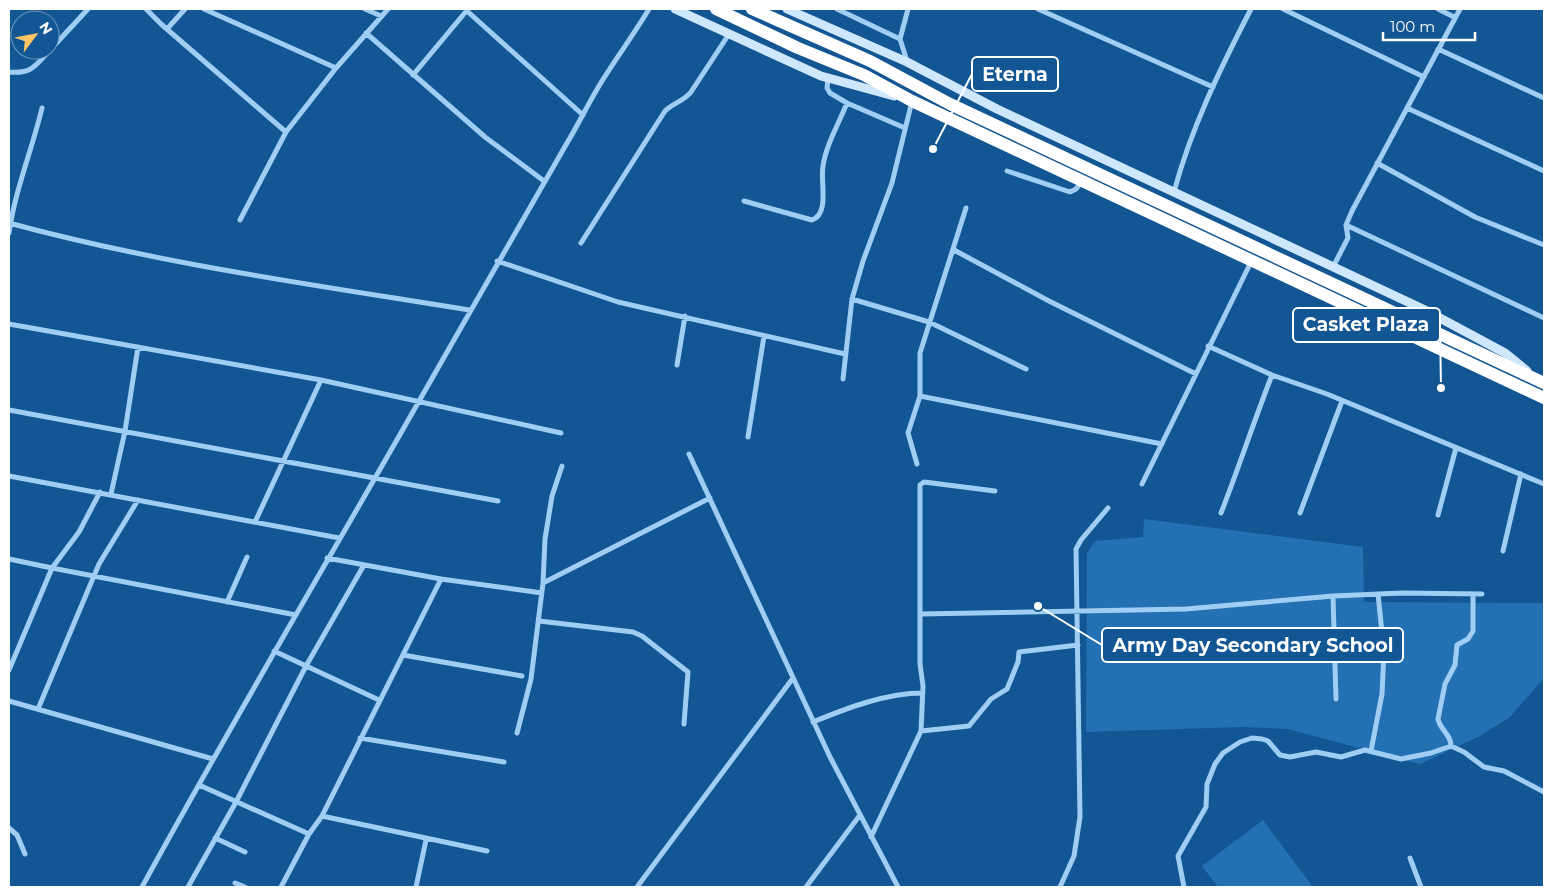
<svg xmlns="http://www.w3.org/2000/svg" width="1553" height="896" viewBox="0 0 1553 896" font-family="Montserrat,sans-serif">
<style>
.green{fill:#2370b3}
.lines{fill:none;stroke-linecap:round;stroke-linejoin:round}
.street{stroke:#a0cdf3;stroke-width:5}
.secondary{stroke:#cfe7fd;stroke-width:9}
.highway{stroke:#fff;stroke-width:12}
.leader{fill:none;stroke:#fff;stroke-width:2}
.callout-dot{fill:#fff;stroke:#125694;stroke-width:2}
.callout{fill:#125694;stroke:#fff;stroke-width:2}
.callout-label{font-size:19px;text-anchor:middle;font-weight:bold;fill:#fff}
</style>
<rect width="100%" height="100%" fill="#125694"/>
<path class="green" d="M1144,519L1363,547L1364,602L1544,603V678L1510,717L1480,736L1420,764L1287,729L1242,727L1086,732L1087,553L1095,541L1143,537Z
M1263,820L1313,887H1218L1202,866Z"/>
<g class="lines">
<path class="street" d="M146,9L161,24L286,132
M204,9L336,68
M365,9L381,16
M837,9L900,39
M1038,9L1213,87
M1283,9L1424,77
M1438,9L1454,17
M467,11L583,115
M167,29L185,9
M366,33L485,137L544,181
M1438,49L1544,98
M50,50L88,9
M907,61L900,39L908,9
M9,72C32,74 35,66 50,50
M413,75L468,9
M828,79L827,88L830,93L847,103L905,128
M1407,108L1544,171
M1377,163L1475,217L1544,245
M1007,171L1070,192L1076,189L1082,181
M1174,192C1191,128 1221,67 1251,9
M744,201L812,220C830,214 820,181 823,166C826,145 839,123 847,103
M240,220L286,132L336,68L388,9
M9,223C160,264 315,285 470,310
M1346,225L1544,318
M9,233C15,190 32,150 42,108
M581,243L665,111C673,103 684,101 691,92L729,34
M954,250L1049,301L1196,374
M497,261L618,302L845,354
M1333,267L1348,238L1346,225L1352,211L1460,9
M852,299L929,322L1026,369
M9,324L321,380L561,433
M1208,346L1272,375L1327,394L1544,484
M677,365L685,316
M843,379L852,299L863,261L892,183L912,101
M920,396L1162,444
M9,410L498,501
M748,437L764,336
M689,454L830,757L898,887
M917,464L908,433L920,396V353L966,208
M9,476L339,538
M1142,484L1251,262
M111,494L125,431L138,347
M1221,513C1239,467 1254,421 1272,375
M1300,513L1342,401
M1438,515L1456,448
M255,522L321,380
M1503,551L1521,474
M9,559L52,568L79,532L100,492
M441,579L542,593
M543,583L710,498
M1333,596L1336,699
M227,602L247,557
M920,614L1186,609L1333,596L1402,593L1482,594
M539,621L633,632L642,636L688,672L684,724
M274,651L379,700
M403,655L522,676
M9,670L52,568L296,615
M9,701L213,759
M38,709L99,564L138,500
M813,722C847,708 886,693 923,693
M921,731L969,726L991,699L1007,689L1018,662L1019,652L1078,645
M517,733L531,679L543,583L545,539L552,496L562,466
M360,738L504,762
M1451,746C1451,734 1440,730 1438,719L1445,684L1455,665L1457,645L1468,639L1473,631V594
M1371,751L1382,694L1384,652L1378,594
M199,785L309,834
M322,816L487,851
M9,828L17,835L25,854
M871,837L921,731L923,686L920,664V485L924,482L995,491
M215,838L245,852
M1410,858L1421,887
M235,883L245,887
M142,887C226,733 315,583 402,431C457,335 511,239 567,143C579,123 589,102 602,81C617,57 634,34 649,9
M188,887L236,802L306,666L364,565
M281,887L309,834L322,816L441,579L327,558
M416,887L426,840
M637,887L793,678
M806,887L860,815
M1060,887L1074,856L1080,817L1076,549L1081,540L1108,508
M1184,887L1178,856L1206,807L1207,784L1215,764L1223,753L1240,742L1252,738L1262,739L1268,741L1280,755L1290,757L1316,752L1341,757L1365,750L1401,759L1431,753L1451,746L1464,752L1484,767L1504,771L1544,792"/>
<path class="secondary" d="M675,9L821,76L894,96
M787,9L907,62L997,109L1425,310L1505,353L1527,371"/>
<path class="highway" d="M716,9L798,48L864,75L912,101L1544,398
M752,9L870,61L950,104L1544,383"/>
</g>
<path class="leader" d="M933 149L972 74M1441 388L1440 325M1038 606L1102 645"/>
<g class="callout-dot">
<circle cx="933" cy="149" r="5"/>
<circle cx="1441" cy="388" r="5"/>
<circle cx="1038" cy="606" r="5"/>
</g>
<g class="callout">
<rect x="972" y="57" width="86" height="34" rx="5"/>
<rect x="1293" y="308" width="147" height="34" rx="5"/>
<rect x="1102" y="628" width="301" height="34" rx="5"/>
</g>
<g class="callout-label">
<text x="1015" y="81">Eterna</text>
<text x="1366" y="331">Casket Plaza</text>
<text x="1253" y="652">Army Day Secondary School</text>
</g>
<rect width="1553" height="896" fill="none" stroke="#ffffff" stroke-width="20"/>
<g transform="translate(35 35) rotate(58)"><circle r="24" fill="#125694" stroke="#719abf"/>
<path d="M0-4L9 19L0 12L-9 19Z" fill="#ffc461"/>
<text y="-8" font-size="14" font-weight="bold" text-anchor="middle" fill="#ffffff">N</text>
</g>
<path d="M1383 32v8h92v-8" fill="none" stroke="#ffffff" stroke-width="2.5"/>
<text x="1390" y="32" font-size="15" fill="#ffffff" stroke="#125694" stroke-width="4" paint-order="stroke">100 m</text>
</svg>
